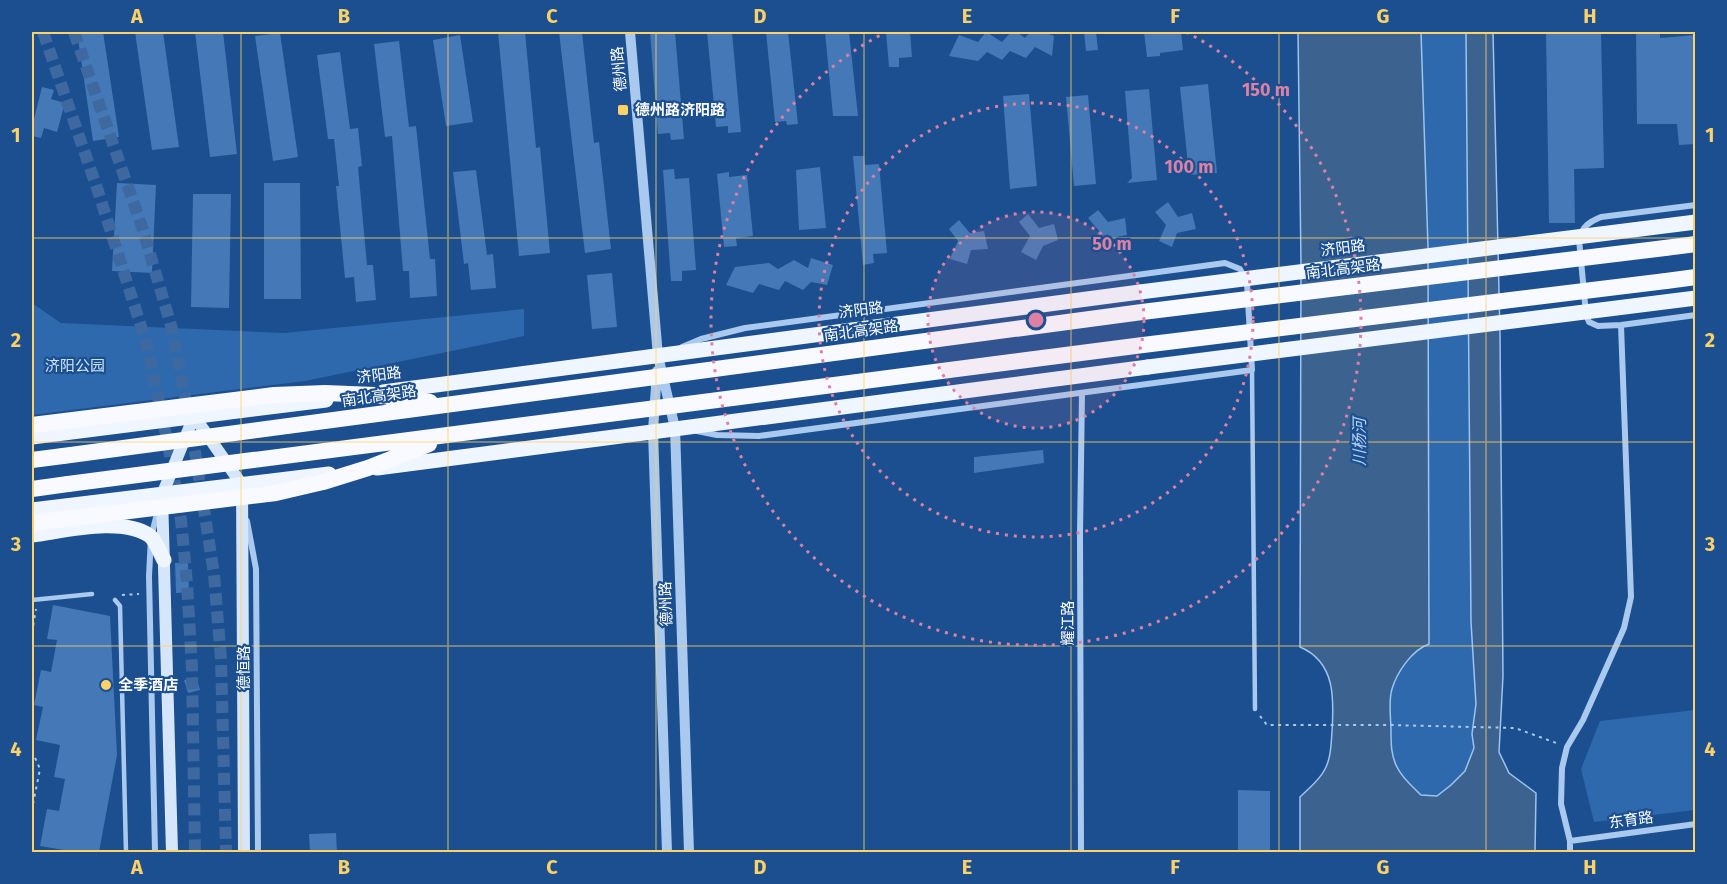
<svg xmlns="http://www.w3.org/2000/svg" width="1727" height="884" viewBox="0 0 1727 884" font-family="'Fira Sans','Noto Sans SC',sans-serif">
<style>
.green{fill:#2e69ad}
.water{fill:#3c6290;stroke:#9cc4f0;stroke-width:1.5}
.building{fill:#4478b7}
.lines{fill:none;stroke-linecap:round;stroke-linejoin:round}
.secondary-tunnel{stroke:#3d69a0;stroke-width:12;stroke-dasharray:12 6;stroke-linecap:butt}
.path{stroke:#a9c9ee;stroke-width:2;stroke-dasharray:3 4.5;stroke-linecap:butt}
.service{stroke:#a9c9ee;stroke-width:4.5}
.minor{stroke:#a9c9ee;stroke-width:6}
.tertiary{stroke:#a9c9ee;stroke-width:10}
.secondary{stroke:#d6e6fa;stroke-width:12}
.primary{stroke:#f0f6ff;stroke-width:15}
.trunk{stroke:#f8faff;stroke-width:16}
.primary-bridge{stroke:#f0f6ff;stroke-width:15}
.trunk-bridge{stroke:#f8faff;stroke-width:16}
.grid{fill:none;stroke:#ffd166;stroke-width:1.5;stroke-opacity:0.55}
.ring{fill:none;stroke:#dd80a5;stroke-width:3;stroke-dasharray:3 6}
.poi-dot{fill:#ffd166;stroke:#1b4f8f;stroke-width:2}
.labels{text-anchor:middle;dominant-baseline:central;stroke-width:4.5;stroke-linejoin:round;paint-order:stroke}
.street-label{font-size:15px;fill:#fff;stroke:#1b4f8f}
.poi-label{font-size:15px;font-weight:bold;fill:#fff;stroke:#1b4f8f;text-anchor:start}
.park-label{font-size:15px;fill:#cfe3fa;stroke:#1b4f8f}
.water-label{font-size:16px;font-style:italic;fill:#b5d3f5;stroke:#1b4f8f}
.centre{fill:#dd80a5;stroke:#1b4f8f;stroke-width:3}
.ring-label{font-size:18px;text-anchor:middle;font-weight:bold;fill:#dd80a5;stroke:#1b4f8f;stroke-width:4.5;stroke-linejoin:round;paint-order:stroke}
.neatline{fill:none;stroke:#ffd166;stroke-width:2}
.grid-label{font-size:20px;text-anchor:middle;font-weight:bold;fill:#ffd166}
</style>
<rect width="100%" height="100%" fill="#1b4f8f"/>
<path class="green" d="M1421,32H1466L1471,622L1476,704L1472,734L1474,748L1465,771L1451,785L1437,796L1421,795C1413,787 1402,778 1397,767C1391,756 1391,743 1391,731C1391,717 1388,702 1392,689C1397,671 1412,650 1429,644L1428,247Z
M32,303L61,323L284,333L524,309V336L305,381L32,415Z
M1695,710V810L1594,822L1581,769L1600,721Z"/>
<path class="water" d="M1298,32H1421L1428,247L1429,644C1412,650 1397,672 1392,689C1388,702 1391,717 1391,731C1391,743 1391,756 1397,767C1402,778 1413,787 1421,795L1437,796L1451,785L1465,771L1474,748L1472,734L1476,704L1471,622L1466,32H1493L1500,335L1503,676L1499,752L1509,773L1536,793L1535,852H1300V797C1308,789 1320,780 1325,769C1331,758 1331,744 1332,732C1334,700 1336,662 1300,647L1301,264Z"/>
<path class="building" d="M77,32H103L119,137L93,141Z
M135,32H163L179,147L152,150Z
M195,32H223L237,154L210,157Z
M498,32H525L536,148L540,147L550,253L519,256Z
M559,32H582L594,143L599,142L611,249L585,253Z
M650,32H675L684,139L671,140L670,133L658,134Z
M707,32H732L741,132L728,133V126L716,127Z
M766,32H788L798,124L787,125L786,121L775,122Z
M825,32H849L858,116H833Z
M886,32H910L912,57L899,58V67H889Z
M986,32L1002,42L1011,32H1017L1025,38L1030,32H1044L1054,36L1052,56L1035,47L1026,58L1010,51L1002,60L987,52L978,61L949,56L959,35L978,42Z
M1084,32H1096L1098,50L1086,51Z
M1144,32H1181L1183,50L1160,53V56L1147,57Z
M1546,32H1601L1604,168L1574,169L1575,223H1549Z
M1636,32H1660V38L1695,35V144L1679,145L1677,124H1637Z
M280,33L298,157L273,161L255,36Z
M460,35L473,122L446,126L433,40Z
M399,41L409,127L416,126L430,259H435L437,296L410,298L409,271H403L392,136L385,137L374,44Z
M340,52L350,129L358,128L362,166L358,167L367,265H373L376,300L356,302L354,277L345,278L336,186H339L334,139H328L317,55Z
M1208,84L1217,173L1189,175L1180,87Z
M42,87L54,90L51,99L65,103L57,132L44,128L41,138L32,136V127Z
M1149,89L1157,180L1127,183L1132,178L1125,91Z
M1029,94L1037,186L1010,189L1003,96Z
M1088,95L1096,184L1074,186L1066,97Z
M853,156H864L865,165L879,164L887,253L873,254L874,263L863,265Z
M820,167L826,228L799,230L796,170Z
M674,169L675,179L689,178L696,270L682,271V281H671L663,170Z
M476,170L487,255L493,254L496,288L471,290L468,263L464,264L453,172Z
M729,172V177L747,175L753,236L736,238L737,246L724,247L717,174Z
M117,183L156,185L152,273L112,271Z
M264,183H300L301,299H264Z
M193,194H231L229,308L191,307Z
M1168,202L1178,217L1192,213L1196,229L1177,233L1172,247L1159,241L1166,225L1155,212Z
M1098,210L1108,222L1125,218L1127,235L1110,238L1104,250L1091,246L1099,231L1088,218Z
M1028,214L1039,228L1054,224L1058,240L1043,246L1036,260L1021,252L1030,236L1019,222Z
M959,220L970,233L984,231L988,249L971,250L967,264L950,259L958,241L949,229Z
M811,258L833,265L827,285L811,282L803,290L785,281L779,290L759,284L753,293L726,285L735,267L769,263L778,269L794,260L808,268Z
M612,273L617,327L592,329L587,275Z
M1043,450L1044,463L974,473V457Z
M175,563H188L189,592L176,593Z
M53,605L110,616L117,755L99,852H76L40,846L47,809L59,811L65,779L54,777L60,745L36,740L43,707L34,705L41,670L51,672L57,640L47,639Z
M196,677L200,690L188,693L184,680Z
M1238,790L1270,791V852H1238Z
M336,833L337,852H310L309,834Z"/>
<g class="lines">
<path class="secondary-tunnel" d="M43,32L98,191L146,342L169,449L181,520L187,583L192,669L195,852
M74,32L143,230L172,329L188,413
M192,433L214,574L221,659L226,852"/>
<path class="path" d="M122,595L139,594
M32,633L36,609
M1260,716L1267,725H1389L1515,728L1559,744
M32,751L40,769L32,809"/>
<path class="service" d="M1252,370L1255,709
M32,600L92,594
M115,600L120,606L126,852"/>
<path class="minor" d="M1696,205L1601,217C1589,222 1583,226 1579,239L1586,314L1589,322L1598,326L1621,325L1696,315
M682,347L701,339L745,328L1225,263L1240,269L1247,283L1252,370L759,436L717,435L697,431
M247,521L256,569L258,852
M1570,841L1696,824
M155,852L149,576L151,537L158,510
M1081,852L1080,534L1082,393
M1570,852V841L1561,804L1562,768L1567,747L1583,720L1624,628L1631,597L1621,325"/>
<path class="tertiary" d="M630,32L658,356L675,428L689,852
M657,371L653,431L667,852"/>
<path class="secondary" d="M194,416L242,485L244,852
M172,852L162,495L194,416"/>
<path class="primary" d="M383,392L1140,292
M32,437L326,400
M377,468L1148,367
M32,510L329,474
M32,535C64,531 122,516 150,536C156,541 160,553 164,560"/>
<path class="trunk" d="M1665,248L1696,244
M1666,281L1696,277
M32,460L63,456
M32,489L68,484"/>
<path class="primary-bridge" d="M1140,292L1696,222
M1148,367L1696,298"/>
<path class="trunk-bridge" d="M32,425L274,395L325,393L375,395L430,402
M63,456L1142,312L1665,248
M68,484L1143,345L1666,281
M32,523L276,493L323,482L368,468L429,444"/>
</g>
<path class="grid" d="M241,32V852M448,32V852M656,32V852M864,32V852M1071,32V852M1279,32V852M1486,32V852M32,238H1696M32,442H1696M32,646H1696"/>
<circle cx="1036" cy="320" r="108" fill="#dd80a5" fill-opacity=".12"/>
<g class="ring">
<circle cx="1036" cy="320" r="108"/>
<circle cx="1036" cy="320" r="217"/>
<path d="M1186 32A325 325 0 1 1 886 32"/>
</g>
<g class="poi-dot">
<rect x="617" y="104" width="12" height="12" rx="3"/>
<circle cx="106" cy="685" r="6"/>
</g>
<g class="labels">
<g class="street-label">
<text transform="translate(619 69) rotate(-95)">德州路</text>
<text transform="translate(1343 248) rotate(-7)">济阳路</text>
<text transform="translate(1343 269) rotate(-7)">南北高架路</text>
<text transform="translate(861 310) rotate(-7)">济阳路</text>
<text transform="translate(861 331) rotate(-8)">南北高架路</text>
<text transform="translate(379 375) rotate(-7)">济阳路</text>
<text transform="translate(379 396) rotate(-8)">南北高架路</text>
<text transform="translate(666 604) rotate(-92)">德州路</text>
<text transform="translate(1068 623) rotate(-90)">耀江路</text>
<text transform="translate(244 668) rotate(-90)">德恒路</text>
<text transform="translate(1631 820) rotate(-8)">东育路</text>
</g>
<g class="poi-label">
<text x="635" y="110">德州路济阳路</text>
<text x="118" y="685">全季酒店</text>
</g>
<g class="park-label">
<text x="75" y="366">济阳公园</text>
</g>
<g class="water-label">
<text transform="translate(1359 442) rotate(-90)">川杨河</text>
</g>
</g>
<circle cx="1036" cy="320" r="9" class="centre"/>
<g class="ring-label">
<text x="1266" y="96">150 m</text>
<text x="1189" y="173">100 m</text>
<text x="1112" y="250">50 m</text>
</g>
<rect width="1727" height="884" fill="none" stroke="#1b4f8f" stroke-width="66"/>
<rect x="33" y="33" width="1661" height="818" class="neatline"/>
<g class="grid-label">
<text x="137" y="23">A</text>
<text x="344" y="23">B</text>
<text x="552" y="23">C</text>
<text x="760" y="23">D</text>
<text x="967" y="23">E</text>
<text x="1175" y="23">F</text>
<text x="1383" y="23">G</text>
<text x="1590" y="23">H</text>
<text x="16" y="142">1</text>
<text x="1710" y="142">1</text>
<text x="16" y="347">2</text>
<text x="1710" y="347">2</text>
<text x="16" y="551">3</text>
<text x="1710" y="551">3</text>
<text x="16" y="756">4</text>
<text x="1710" y="756">4</text>
<text x="137" y="874">A</text>
<text x="344" y="874">B</text>
<text x="552" y="874">C</text>
<text x="760" y="874">D</text>
<text x="967" y="874">E</text>
<text x="1175" y="874">F</text>
<text x="1383" y="874">G</text>
<text x="1590" y="874">H</text>
</g>
</svg>
